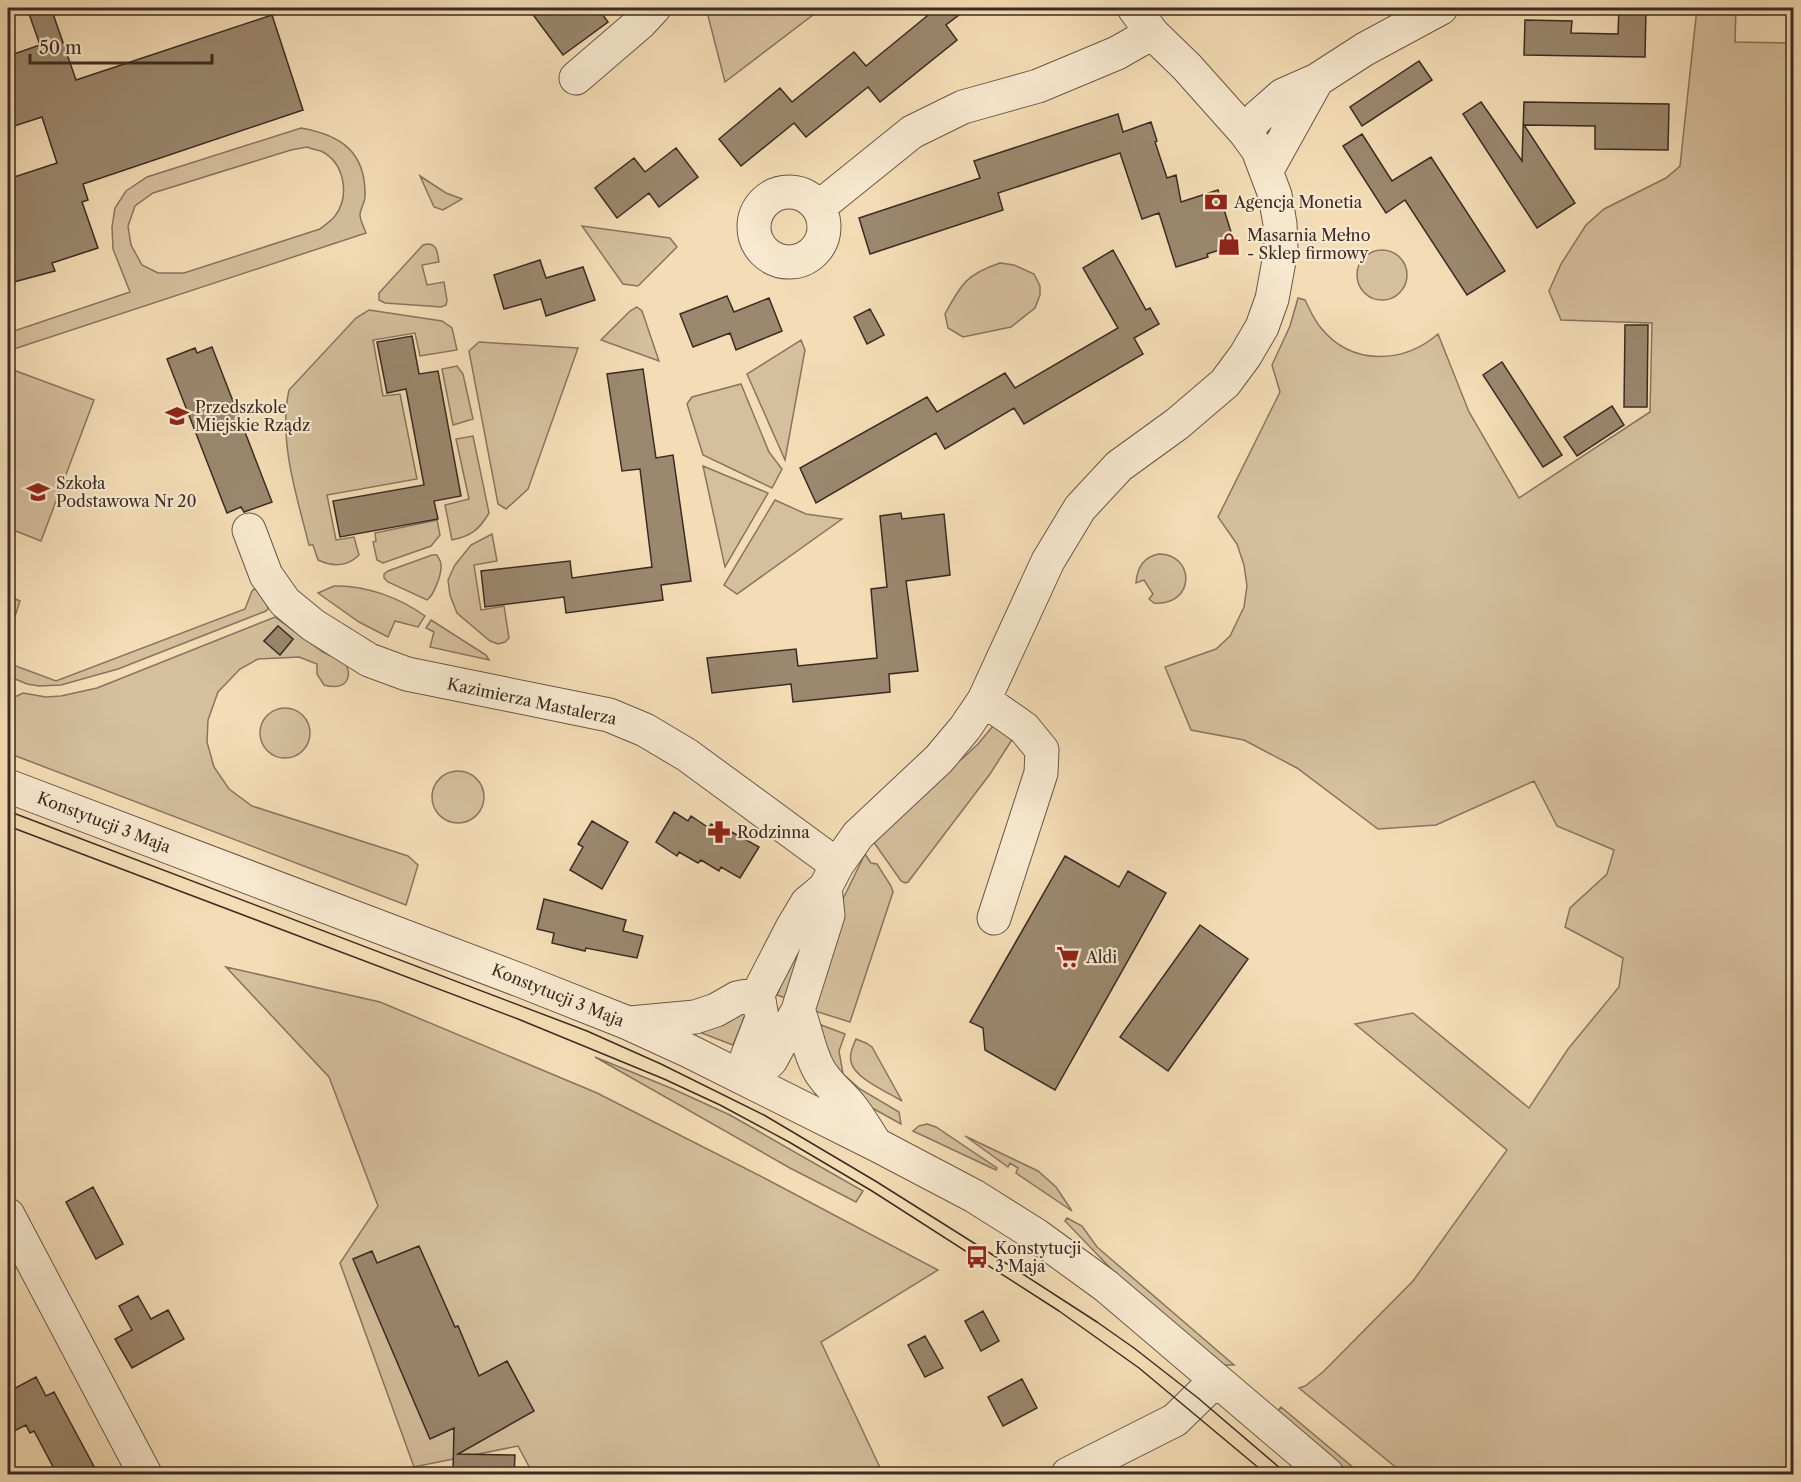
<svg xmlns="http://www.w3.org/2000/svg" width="1801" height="1482" viewBox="0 0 1801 1482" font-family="'Libre Caslon Text',serif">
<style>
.green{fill:#d5bf9d;stroke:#887560;stroke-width:1.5;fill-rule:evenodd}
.building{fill:#9b886f;stroke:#3b2b23;stroke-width:1.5}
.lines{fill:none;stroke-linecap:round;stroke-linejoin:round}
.minor-casing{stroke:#695848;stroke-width:35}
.minor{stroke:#f8e9d0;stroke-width:33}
.tram{stroke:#3b2b23;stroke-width:1.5}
.labels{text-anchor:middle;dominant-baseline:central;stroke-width:4.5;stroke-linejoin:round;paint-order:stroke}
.poi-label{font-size:16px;fill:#3b2b23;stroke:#f8e9d0;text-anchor:start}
.street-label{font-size:16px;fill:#3b2b23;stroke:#f8e9d0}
</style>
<rect width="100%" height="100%" fill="#f4ddb6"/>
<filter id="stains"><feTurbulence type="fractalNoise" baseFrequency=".00333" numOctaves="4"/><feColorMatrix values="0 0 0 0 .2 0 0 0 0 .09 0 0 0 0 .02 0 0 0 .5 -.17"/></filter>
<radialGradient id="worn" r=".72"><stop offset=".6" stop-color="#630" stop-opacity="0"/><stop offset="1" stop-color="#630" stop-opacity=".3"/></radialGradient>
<path class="green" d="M706,8H822L725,82Z
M1697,8H1736L1735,42L1793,43V1474H1404L1299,1388L1305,1386L1323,1372L1413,1281L1507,1150L1355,1024L1413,1013L1529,1108L1568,1049L1619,987L1623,958L1565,927L1570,908L1607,874L1614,850L1557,826L1534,781L1436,825L1378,829L1297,768L1244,740L1191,730L1165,667L1216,649L1230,636L1244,607L1247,586L1244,565L1237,544L1218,517L1280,392L1272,365L1290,326L1298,298L1305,300C1310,310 1314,320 1321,328C1352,366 1403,364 1438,334L1469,412L1519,498L1650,412L1652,323L1561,320L1549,291L1561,264L1586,225L1604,209L1666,178L1680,166Z
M301,128C341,135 366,152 365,196C365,203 360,209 360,215C360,220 364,228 366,233L8,351V333L130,292L113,249L112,227L115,208L126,191L147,177ZM307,147C312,149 317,150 321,151C345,163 350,196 335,216C331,221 325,225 320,229L184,273H158L142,265L131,245L128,226L135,206L153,193L291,150Z
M420,176L446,193L462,199L443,210L434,207Z
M582,226L670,238L677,247L638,286L623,284Z
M427,244C438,244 437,253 439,262L422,265L427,285L444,282L447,300L446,305L441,307L385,303L379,300V293L423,245Z
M1357 275a25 25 0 1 1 50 0a25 25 0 1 1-50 0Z
M1000,263L1014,265L1034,274L1040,286V295L1035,308L1011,327L963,337L948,328L945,314C961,284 967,274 1000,263Z
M637,307L642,311L659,361L601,340L630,311Z
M369,310L442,321L452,328L457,350L420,356L415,333L373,340L383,396L400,394L417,479L327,495L336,540L354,537L359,555C347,567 333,567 318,560L313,545H309C297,497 278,440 289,390L356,318Z
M801,340L805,350L785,460L747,374Z
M479,342L578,348L528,489L506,509L498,504L469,351Z
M457,366L463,374L473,419L453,425L442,369Z
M8,368L94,400L41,541L8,528Z
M741,384L769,452L782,469L772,488L703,455L687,404L692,397Z
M473,436L489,513C479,530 471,536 452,540L445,505L469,499L456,439Z
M703,466L768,493L725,567Z
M775,500L806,514L842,519L737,594L724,585Z
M437,520L440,535L431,546L383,563L377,560L373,542L376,541L375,533Z
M492,534L497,561L474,565L481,610L504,606L509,638L505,642L498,644L490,641L457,613L450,595L448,580L455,565L471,545Z
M1159,554C1195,554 1196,606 1154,603L1149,599L1153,594L1144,580L1136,583C1137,568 1143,557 1159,554Z
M432,555H437C439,559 441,561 441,564C442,574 434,595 427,600L388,582L384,578V574L388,571Z
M334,586C366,585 400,598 425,616L418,627L395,621L388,637L359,622L318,593Z
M255,588L267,603L268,609L266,611L118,669L61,685L39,686L27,684L8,676V663L56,681L245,609L252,591Z
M8,596L20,601L8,638Z
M275,617L323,652L331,656L337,654C356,669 351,693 324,685L317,674V664L299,657L258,659L240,669L218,692L208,720L207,742L214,767L229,789L252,806L408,856L418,865L406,905L8,753V700L23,693L46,697L61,696L97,688ZM278,626L293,639L280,655L264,641Z
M431,620L486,655L489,660L430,647L434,632L426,628Z
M260 733a25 25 0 1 1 50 0a25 25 0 1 1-50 0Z
M993,726L1015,735L990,774L908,882L905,883L901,881L873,841L936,778L963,758L978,744Z
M432 797a26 26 0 1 1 52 0a26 26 0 1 1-52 0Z
M865,854L871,863L877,864L891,886L893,892L850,1022L815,1011L816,1002L840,905Z
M804,932L788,999L777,995L803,933Z
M226,967L380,1002L597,1093L768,1180L938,1270L821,1342L883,1474H533L518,1446L414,1467L340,1263L378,1206L329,1077Z
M750,1003L733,1045L691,1029Z
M816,1023L845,1034L839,1051L843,1074L860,1089L899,1112L901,1124L865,1104L839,1084Z
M856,1039L866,1043L872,1047L902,1101C888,1092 855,1079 851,1062C849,1054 853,1046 856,1039Z
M595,1057L673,1089L730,1115L863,1191L856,1202L790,1168Z
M927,1124L936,1127L997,1168L996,1170L913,1131L919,1126Z
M965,1136L1038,1171L1056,1187L1072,1211L1016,1173L1018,1168L1010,1163L1008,1167Z
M1067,1218L1082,1226L1097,1247L1234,1365H1225L1218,1362L1120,1278L1065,1221Z
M1281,1407L1361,1474H1351L1277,1412Z"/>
<path class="building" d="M27,8H51L76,80L272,15L303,110L83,184L88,200L82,202L98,248L52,263L55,271L10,283L8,273V179L57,163L42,117L8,128V56L40,45Z
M528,8H598L608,22L563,55Z
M920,8H968L946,25L957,40L880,102L868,87L806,137L794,123L741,166L719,139L780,88L792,102L854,52L866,66L927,16Z
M1619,8H1646L1645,57L1524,55L1525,20L1572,21L1571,33L1618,34Z
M1419,61L1432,80L1362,126L1350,107Z
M1481,102L1522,161L1524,102L1669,104L1668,150L1595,149V126L1524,125L1575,203L1537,228L1463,114Z
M1118,114L1123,132L1151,122L1157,141L1155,142L1167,178L1176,175L1181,202L1218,190L1235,245L1207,254L1208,257L1176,267L1159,213L1142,219L1120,153L998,193L1003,210L870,254L859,218L980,178L974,161Z
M1362,134L1392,181L1431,157L1505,271L1467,295L1405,200L1386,213L1343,146Z
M676,148L698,177L659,207L649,193L617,218L595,188L634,158L645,172Z
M1113,250L1146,310L1150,308L1159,324L1134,338L1143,354L1024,424L1014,408L945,449L936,433L816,503L800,468L927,397L937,412L1005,373L1015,388L1118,328L1083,268Z
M540,260L546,278L583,267L595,300L546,316L541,299L504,309L494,275Z
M727,296L734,312L769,298L782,331L736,350L730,333L693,347L680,314Z
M870,309L884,335L867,344L854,317Z
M1625,325H1648L1647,407H1624Z
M412,336L419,374L438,371L461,496L434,501L438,519L340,537L333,501L424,485L406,389L387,393L377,342Z
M212,347L272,502L244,512L241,507L227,513L167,359L195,348L197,353Z
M1502,362L1562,455L1543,467L1483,375Z
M643,369L656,458L673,455L691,581L661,585L663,600L566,613L564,597L485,607L481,571L570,561L572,578L652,567L640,469L622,471L607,374Z
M1612,406L1624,425L1577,456L1564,437Z
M901,513L902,519L944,514L950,575L906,581L918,671L889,674L890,692L793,702L791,684L712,693L707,658L796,649L798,666L877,658L871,589L887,587L880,516Z
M278,626L293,639L280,655L264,641Z
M674,812L688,821L691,816L709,828L711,824L731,835L732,832L759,847L740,878L721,867L719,871L701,860L698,863L679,852L677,856L656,842Z
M592,821L628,842L602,889L570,870L583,847L578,844Z
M1065,856L1119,887L1128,871L1166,893L1055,1090L985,1050L983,1028L970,1022Z
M544,899L626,920L623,931L643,936L637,958L586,948L585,951L552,943L554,933L537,929Z
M1200,925L1248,959L1168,1071L1120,1037Z
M93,1187L123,1244L96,1259L66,1202Z
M419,1246L455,1327L458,1326L479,1376L507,1361L534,1411L458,1454L515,1455L514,1474L453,1473L454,1428L430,1439L353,1259L372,1251L377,1263Z
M138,1296L151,1319L168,1310L184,1339L132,1368L115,1339L132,1330L119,1306Z
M983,1311L999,1341L981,1351L965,1321Z
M925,1336L943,1368L925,1377L908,1345Z
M36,1377L46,1396L54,1392L98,1474H57L34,1431L30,1433L26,1425L8,1434V1392Z
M1022,1379L1037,1408L1003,1426L988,1397Z"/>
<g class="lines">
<g class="minor-casing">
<path id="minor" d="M576,78L640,23L654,8
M1245,132L1258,117L1283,95L1317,80L1365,49L1441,8
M1267,170L1317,80
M754 227a35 35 0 1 1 70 0a35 35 0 1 1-70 0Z
M819,207L912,132L963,107L1038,86L1117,53L1152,33
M249,530L266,575L285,602L313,625L369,660L407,674L609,715L645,730L687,755L837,865
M984,700L1024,728L1042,750L1041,773L994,918
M8,786L522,981L628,1023L689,1051L879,1146L974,1196L1036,1235L1106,1286L1327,1474
M798,1010C806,1029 808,1049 818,1068C826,1084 840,1093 851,1107C860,1118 867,1131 875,1143
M630,1023L695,1017L716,1010L737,998L758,994
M750,1081L747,1057L762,1018L758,994L792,928L807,903L825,888L837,865L858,835L939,759L965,728L984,700L1048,561L1080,508L1119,466L1177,424L1225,383L1245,356L1262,327L1272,299L1281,250L1280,224L1275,195L1258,150L1245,132L1187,67L1152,33L1134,8
M750,1081L771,1060L798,1010L828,915L825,888
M8,1215L145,1474
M1068,1474L1175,1420L1216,1380"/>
</g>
<use href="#minor" class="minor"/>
<path class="tram" d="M8,811L587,1031L661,1064L764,1115L877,1182L1012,1267L1097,1322L1134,1348L1198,1398L1287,1474
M8,826L518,1019L664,1079L720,1105L789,1142L872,1191L1059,1311L1139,1368L1266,1474"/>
</g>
<defs>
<g id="bank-bare" transform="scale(1.8)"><path d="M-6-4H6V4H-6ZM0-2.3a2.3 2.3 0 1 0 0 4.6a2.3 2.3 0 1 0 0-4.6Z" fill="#8f2418" stroke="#f8e9d0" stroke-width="2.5" paint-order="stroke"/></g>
<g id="shop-bare" transform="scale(1.8)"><path d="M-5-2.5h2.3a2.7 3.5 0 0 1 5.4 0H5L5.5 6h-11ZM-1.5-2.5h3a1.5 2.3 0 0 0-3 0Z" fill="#8f2418" stroke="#f8e9d0" stroke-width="2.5" paint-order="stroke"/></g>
<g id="school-bare" transform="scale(1.8)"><path d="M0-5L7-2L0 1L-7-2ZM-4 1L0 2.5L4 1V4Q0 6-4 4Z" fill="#8f2418" stroke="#f8e9d0" stroke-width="2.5" paint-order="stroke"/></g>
<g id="pharmacy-bare" transform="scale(1.8)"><path d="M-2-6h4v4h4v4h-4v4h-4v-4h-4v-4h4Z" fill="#8f2418" stroke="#f8e9d0" stroke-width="2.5" paint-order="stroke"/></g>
<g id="supermarket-bare" transform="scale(1.8)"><path d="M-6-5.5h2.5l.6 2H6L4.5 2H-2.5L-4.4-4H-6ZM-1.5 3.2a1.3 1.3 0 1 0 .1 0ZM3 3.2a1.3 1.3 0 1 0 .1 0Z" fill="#8f2418" stroke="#f8e9d0" stroke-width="2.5" paint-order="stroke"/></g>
<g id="bus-bare" transform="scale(1.8)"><path d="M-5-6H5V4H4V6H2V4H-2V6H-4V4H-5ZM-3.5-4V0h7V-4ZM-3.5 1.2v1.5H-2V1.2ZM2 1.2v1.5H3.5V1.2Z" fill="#8f2418" stroke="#f8e9d0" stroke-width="2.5" paint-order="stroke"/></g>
</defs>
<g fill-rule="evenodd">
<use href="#bank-bare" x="1216" y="202"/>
<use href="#shop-bare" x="1229" y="244"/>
<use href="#school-bare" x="177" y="416"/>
<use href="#school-bare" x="38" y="492"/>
<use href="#pharmacy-bare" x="719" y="832"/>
<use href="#supermarket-bare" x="1068" y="957"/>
<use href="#bus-bare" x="977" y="1257"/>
</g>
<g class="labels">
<g class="poi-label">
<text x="1234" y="202">Agencja Monetia</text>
<text x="1247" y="235">Masarnia Mełno<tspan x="1247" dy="18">- Sklep firmowy</tspan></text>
<text x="195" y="407">Przedszkole<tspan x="195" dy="18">Miejskie Rządz</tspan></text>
<text x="56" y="483">Szkoła<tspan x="56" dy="18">Podstawowa Nr 20</tspan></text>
<text x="737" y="832">Rodzinna</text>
<text x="1086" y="957">Aldi</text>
<text x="995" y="1248">Konstytucji<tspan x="995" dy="18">3 Maja</tspan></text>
</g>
<g class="street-label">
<text transform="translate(532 701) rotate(12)">Kazimierza Mastalerza</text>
<text transform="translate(104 822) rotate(21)">Konstytucji 3 Maja</text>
<text transform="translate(558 995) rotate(22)">Konstytucji 3 Maja</text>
</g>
</g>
<rect width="1801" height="1482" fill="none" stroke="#f4ddb6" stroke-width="30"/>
<rect x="9" y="9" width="1783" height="1464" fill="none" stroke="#3b2b23" stroke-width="3"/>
<rect x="15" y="15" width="1771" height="1452" fill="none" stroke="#3b2b23" stroke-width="1.5"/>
<path d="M30 54v9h182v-9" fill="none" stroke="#3b2b23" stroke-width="3"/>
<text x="39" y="54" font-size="18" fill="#3b2b23" stroke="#f8e9d0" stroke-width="4.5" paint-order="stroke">50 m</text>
<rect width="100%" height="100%" filter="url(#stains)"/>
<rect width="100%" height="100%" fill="url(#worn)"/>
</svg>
